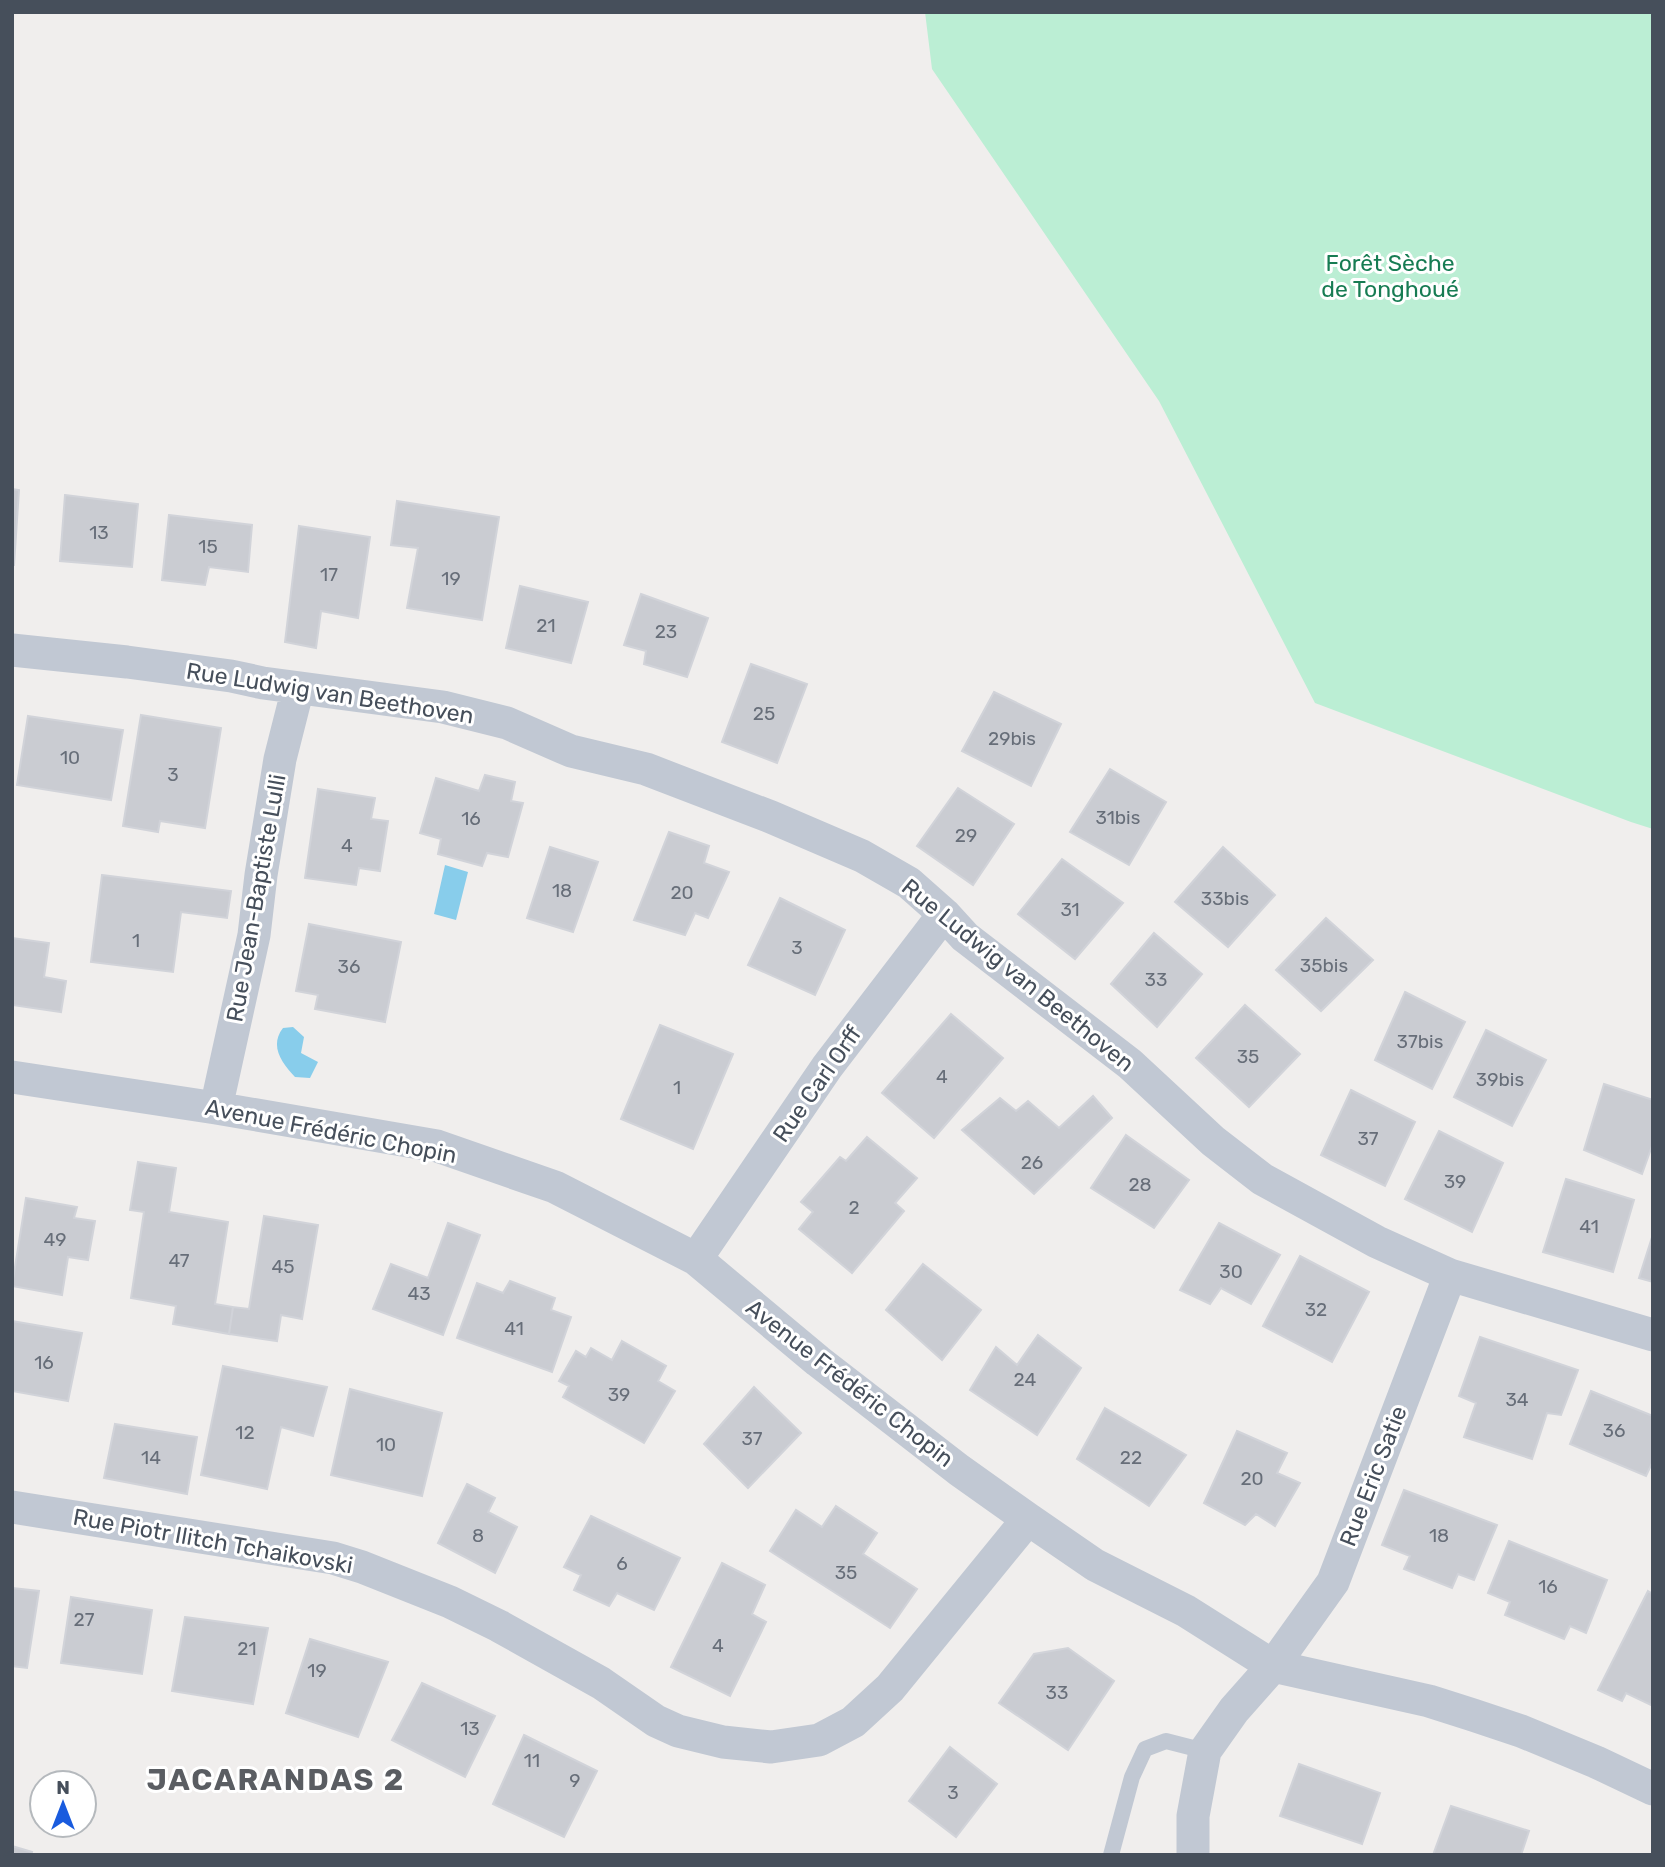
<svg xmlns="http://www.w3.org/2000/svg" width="1665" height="1867" viewBox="0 0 1665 1867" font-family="Rubik,sans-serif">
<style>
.green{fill:#bbeed4}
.water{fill:#88cdeb}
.building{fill:#caccd2;stroke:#d1d3d9;stroke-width:2}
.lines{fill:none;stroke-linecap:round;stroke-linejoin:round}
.service{stroke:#c1c8d3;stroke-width:16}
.minor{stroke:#c1c8d3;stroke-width:33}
.labels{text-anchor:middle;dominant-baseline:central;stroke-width:6;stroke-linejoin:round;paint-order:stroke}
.number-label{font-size:19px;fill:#676e79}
.park-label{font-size:23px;fill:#177c53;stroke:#fff}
.street-label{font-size:23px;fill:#464f5b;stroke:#fff}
.district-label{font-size:30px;font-weight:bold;letter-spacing:2px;fill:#5a5d62;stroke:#fff}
</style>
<rect width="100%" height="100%" fill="#f0eeed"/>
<path class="green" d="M925,12H1653V829L1631,822L1315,703L1159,401L932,69Z"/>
<path class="water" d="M445,865L468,872L456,920L434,914Z
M293,1027L304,1037L301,1053L318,1062L310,1078L295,1077C282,1063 269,1046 283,1028Z"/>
<path class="building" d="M12,489L19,490L14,565H12Z
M65,495L138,504L132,567L60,561Z
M397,501L499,517L482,620L407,608L418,548L391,545Z
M169,515L252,525L248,572L209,567L205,585L162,580Z
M299,526L370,537L358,618L321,611L316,648L285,642Z
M520,586L588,602L571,663L506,648Z
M641,594L708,618L687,677L644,664L646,651L624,645Z
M751,664L807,684L777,763L722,742Z
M994,692L1061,724L1031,786L962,751Z
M141,715L221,728L205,828L160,821L158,832L123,826Z
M28,716L123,730L111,800L17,785Z
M1110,769L1166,802L1129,865L1070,832Z
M485,775L515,782L511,801L523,803L508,857L487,853L482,866L438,854L441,839L420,833L436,778L479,791Z
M958,788L1014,824L973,885L917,846Z
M318,789L375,798L371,819L388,821L380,871L359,868L356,885L305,878Z
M669,832L709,846L704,863L729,872L708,918L695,913L685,935L634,920Z
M550,847L598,862L573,932L527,918Z
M1223,847L1275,895L1228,947L1175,902Z
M1062,859L1123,903L1075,959L1018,914Z
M102,875L231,891L227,918L181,912L173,972L91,962Z
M780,898L845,930L815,995L748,965Z
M1326,918L1373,960L1321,1011L1276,970Z
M309,924L401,942L385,1022L315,1009L318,995L296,991Z
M1154,933L1202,974L1157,1027L1111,984Z
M12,938L49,943L44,977L66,981L61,1012L12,1005Z
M1405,992L1465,1022L1432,1089L1375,1060Z
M1245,1005L1300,1054L1249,1107L1196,1058Z
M951,1014L1003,1058L934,1138L882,1093Z
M660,1025L733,1054L693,1149L621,1119Z
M1486,1030L1546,1060L1512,1126L1454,1097Z
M1604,1084L1653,1100V1143L1642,1174L1584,1150Z
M1351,1090L1415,1122L1385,1186L1321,1155Z
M1093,1096L1112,1118L1034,1194L962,1130L1000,1098L1016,1111L1028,1101L1059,1128Z
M1439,1131L1503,1163L1472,1232L1405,1199Z
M1126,1135L1189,1180L1154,1228L1091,1188Z
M867,1137L917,1178L895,1203L904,1211L852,1273L799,1229L813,1212L801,1202L840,1157L846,1161Z
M138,1162L176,1168L169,1212L228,1222L215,1304L233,1307L229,1334L173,1324L176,1306L131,1298L144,1212L130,1210Z
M1566,1179L1634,1200L1613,1272L1543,1252Z
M26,1198L77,1207L74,1218L95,1221L88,1260L68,1257L62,1295L12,1286Z
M264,1216L318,1225L302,1319L281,1315L277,1341L229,1334L233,1307L249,1309Z
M448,1223L480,1235L443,1335L373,1309L391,1264L428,1278Z
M1219,1223L1280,1255L1251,1304L1221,1288L1210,1304L1180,1290Z
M1653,1234V1282L1639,1278Z
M1300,1256L1369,1292L1332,1362L1263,1326Z
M923,1264L981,1310L942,1360L886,1310Z
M510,1281L555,1298L551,1310L571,1317L552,1372L457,1338L477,1283L503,1293Z
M12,1321L82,1333L68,1401L12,1391Z
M1038,1335L1081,1368L1037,1435L970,1390L996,1347L1017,1365Z
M1480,1337L1578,1370L1561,1415L1547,1413L1532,1459L1464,1437L1476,1403L1459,1396Z
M622,1341L666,1366L658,1381L675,1391L644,1443L563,1397L569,1386L559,1381L576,1351L586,1357L591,1348L612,1360Z
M223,1366L327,1387L313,1436L281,1427L267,1489L201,1475Z
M754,1387L801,1433L748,1488L704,1444Z
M350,1389L442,1413L422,1496L331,1475Z
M1591,1391L1653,1416V1461L1646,1476L1570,1444Z
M1105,1408L1186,1455L1149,1506L1077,1459Z
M115,1424L197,1437L187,1494L104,1478Z
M1237,1431L1287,1453L1277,1473L1300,1483L1275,1526L1256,1514L1245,1525L1204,1503Z
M467,1484L495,1498L488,1512L517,1527L495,1573L438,1543Z
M1404,1490L1497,1525L1474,1580L1458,1574L1452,1588L1404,1569L1410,1556L1382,1545Z
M836,1506L877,1533L863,1554L917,1589L890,1628L770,1551L796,1510L822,1527Z
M591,1516L680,1558L654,1610L617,1593L609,1606L574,1590L581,1575L564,1567Z
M1509,1541L1607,1580L1586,1633L1570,1626L1564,1639L1505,1615L1510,1602L1488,1593Z
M722,1563L765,1585L752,1614L766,1622L730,1696L671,1667Z
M12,1588L39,1591L27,1668L12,1666Z
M1648,1591L1653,1594V1706L1626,1693L1622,1701L1598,1690Z
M71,1597L152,1610L142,1674L61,1663Z
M185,1617L268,1628L253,1704L172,1691Z
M310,1639L388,1662L358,1737L286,1713Z
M1068,1648L1114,1681L1068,1750L999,1703L1034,1654Z
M422,1683L495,1716L465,1777L392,1740Z
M524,1735L597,1771L564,1837L493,1804Z
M950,1747L997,1784L956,1837L909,1801Z
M1299,1764L1380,1793L1362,1844L1280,1816Z
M1451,1806L1529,1831L1521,1855H1433Z
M12,1846L32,1852L31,1855H12Z"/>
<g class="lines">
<path class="service" d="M1111,1855L1132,1777L1145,1749L1166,1741L1205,1751"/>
<path class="minor" d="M12,650L127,662L231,676L263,683L443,707L507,723L571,751L646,769L771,817L862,856L909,883L944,914L965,937L1130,1064L1213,1141L1262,1179L1377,1242L1450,1275L1653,1335
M12,1077L216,1108L437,1146L555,1187L696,1259L818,1361L959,1470L1028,1519L1095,1565L1186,1611L1273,1666L1429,1701L1473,1715L1521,1731L1596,1762L1653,1789
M216,1108L254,935L261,875L280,759L298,688
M696,1259L827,1067L944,914
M12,1507L333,1558L362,1567L450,1602L499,1626L601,1683L656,1721L678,1731L723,1742L771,1747L819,1740L853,1722L890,1688L1028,1519
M1193,1855V1816L1205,1751L1234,1710L1273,1666L1333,1582L1450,1275"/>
</g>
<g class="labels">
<g class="number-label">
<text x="99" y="532">13</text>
<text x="208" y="546">15</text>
<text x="329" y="574">17</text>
<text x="451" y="578">19</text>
<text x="546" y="625">21</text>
<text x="666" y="631">23</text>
<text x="764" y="713">25</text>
<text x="1012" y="738">29bis</text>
<text x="70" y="757">10</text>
<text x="173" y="774">3</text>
<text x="1118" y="817">31bis</text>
<text x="471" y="818">16</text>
<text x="966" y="835">29</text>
<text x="347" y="845">4</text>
<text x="562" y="890">18</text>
<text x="682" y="892">20</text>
<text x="1225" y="898">33bis</text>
<text x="1070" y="909">31</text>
<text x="136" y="940">1</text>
<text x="797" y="947">3</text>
<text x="1324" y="965">35bis</text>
<text x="349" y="966">36</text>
<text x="1156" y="979">33</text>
<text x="1420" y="1041">37bis</text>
<text x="1248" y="1056">35</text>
<text x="942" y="1076">4</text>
<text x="1500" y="1079">39bis</text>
<text x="677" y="1087">1</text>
<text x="1368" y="1138">37</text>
<text x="1032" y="1162">26</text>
<text x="1455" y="1181">39</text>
<text x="1140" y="1184">28</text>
<text x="854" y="1207">2</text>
<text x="1589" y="1226">41</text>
<text x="55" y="1239">49</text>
<text x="179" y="1260">47</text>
<text x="283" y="1266">45</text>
<text x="1231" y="1271">30</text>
<text x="419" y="1293">43</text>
<text x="1316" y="1309">32</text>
<text x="514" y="1328">41</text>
<text x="44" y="1362">16</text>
<text x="1025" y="1379">24</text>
<text x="619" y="1394">39</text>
<text x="1517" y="1399">34</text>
<text x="1614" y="1430">36</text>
<text x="245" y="1432">12</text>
<text x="752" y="1438">37</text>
<text x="386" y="1444">10</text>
<text x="151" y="1457">14</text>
<text x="1131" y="1457">22</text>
<text x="1252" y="1478">20</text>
<text x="478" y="1535">8</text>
<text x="1439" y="1535">18</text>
<text x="622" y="1563">6</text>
<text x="846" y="1572">35</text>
<text x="1548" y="1586">16</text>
<text x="84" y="1619">27</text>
<text x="718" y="1645">4</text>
<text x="247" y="1648">21</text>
<text x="317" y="1670">19</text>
<text x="1057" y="1692">33</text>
<text x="470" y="1728">13</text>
<text x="532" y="1760">11</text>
<text x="575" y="1780">9</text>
<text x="953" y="1792">3</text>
</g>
<g class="park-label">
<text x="1390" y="263">Forêt Sèche<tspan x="1390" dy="26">de Tonghoué</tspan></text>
</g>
<g class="street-label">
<text transform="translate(330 693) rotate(9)">Rue Ludwig van Beethoven</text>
<text transform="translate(256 898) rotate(-80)">Rue Jean-Baptiste Lulli</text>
<text transform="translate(1018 975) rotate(39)">Rue Ludwig van Beethoven</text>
<text transform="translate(817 1084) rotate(-55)">Rue Carl Orff</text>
<text transform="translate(331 1131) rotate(11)">Avenue Frédéric Chopin</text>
<text transform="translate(850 1383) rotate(38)">Avenue Frédéric Chopin</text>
<text transform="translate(1373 1476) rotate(-69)">Rue Eric Satie</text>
<text transform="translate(213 1541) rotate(10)">Rue Piotr Ilitch Tchaikovski</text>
</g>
<g class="district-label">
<text x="276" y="1780">JACARANDAS 2</text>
</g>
</g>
<rect width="1665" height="1867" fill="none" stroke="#464f5b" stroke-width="28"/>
<g transform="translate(63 1804)"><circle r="33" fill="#ffffff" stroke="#b5b9bd" stroke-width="2"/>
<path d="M0-5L12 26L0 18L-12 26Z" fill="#195bde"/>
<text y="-10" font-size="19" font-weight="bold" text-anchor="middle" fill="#464f5b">N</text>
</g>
</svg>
